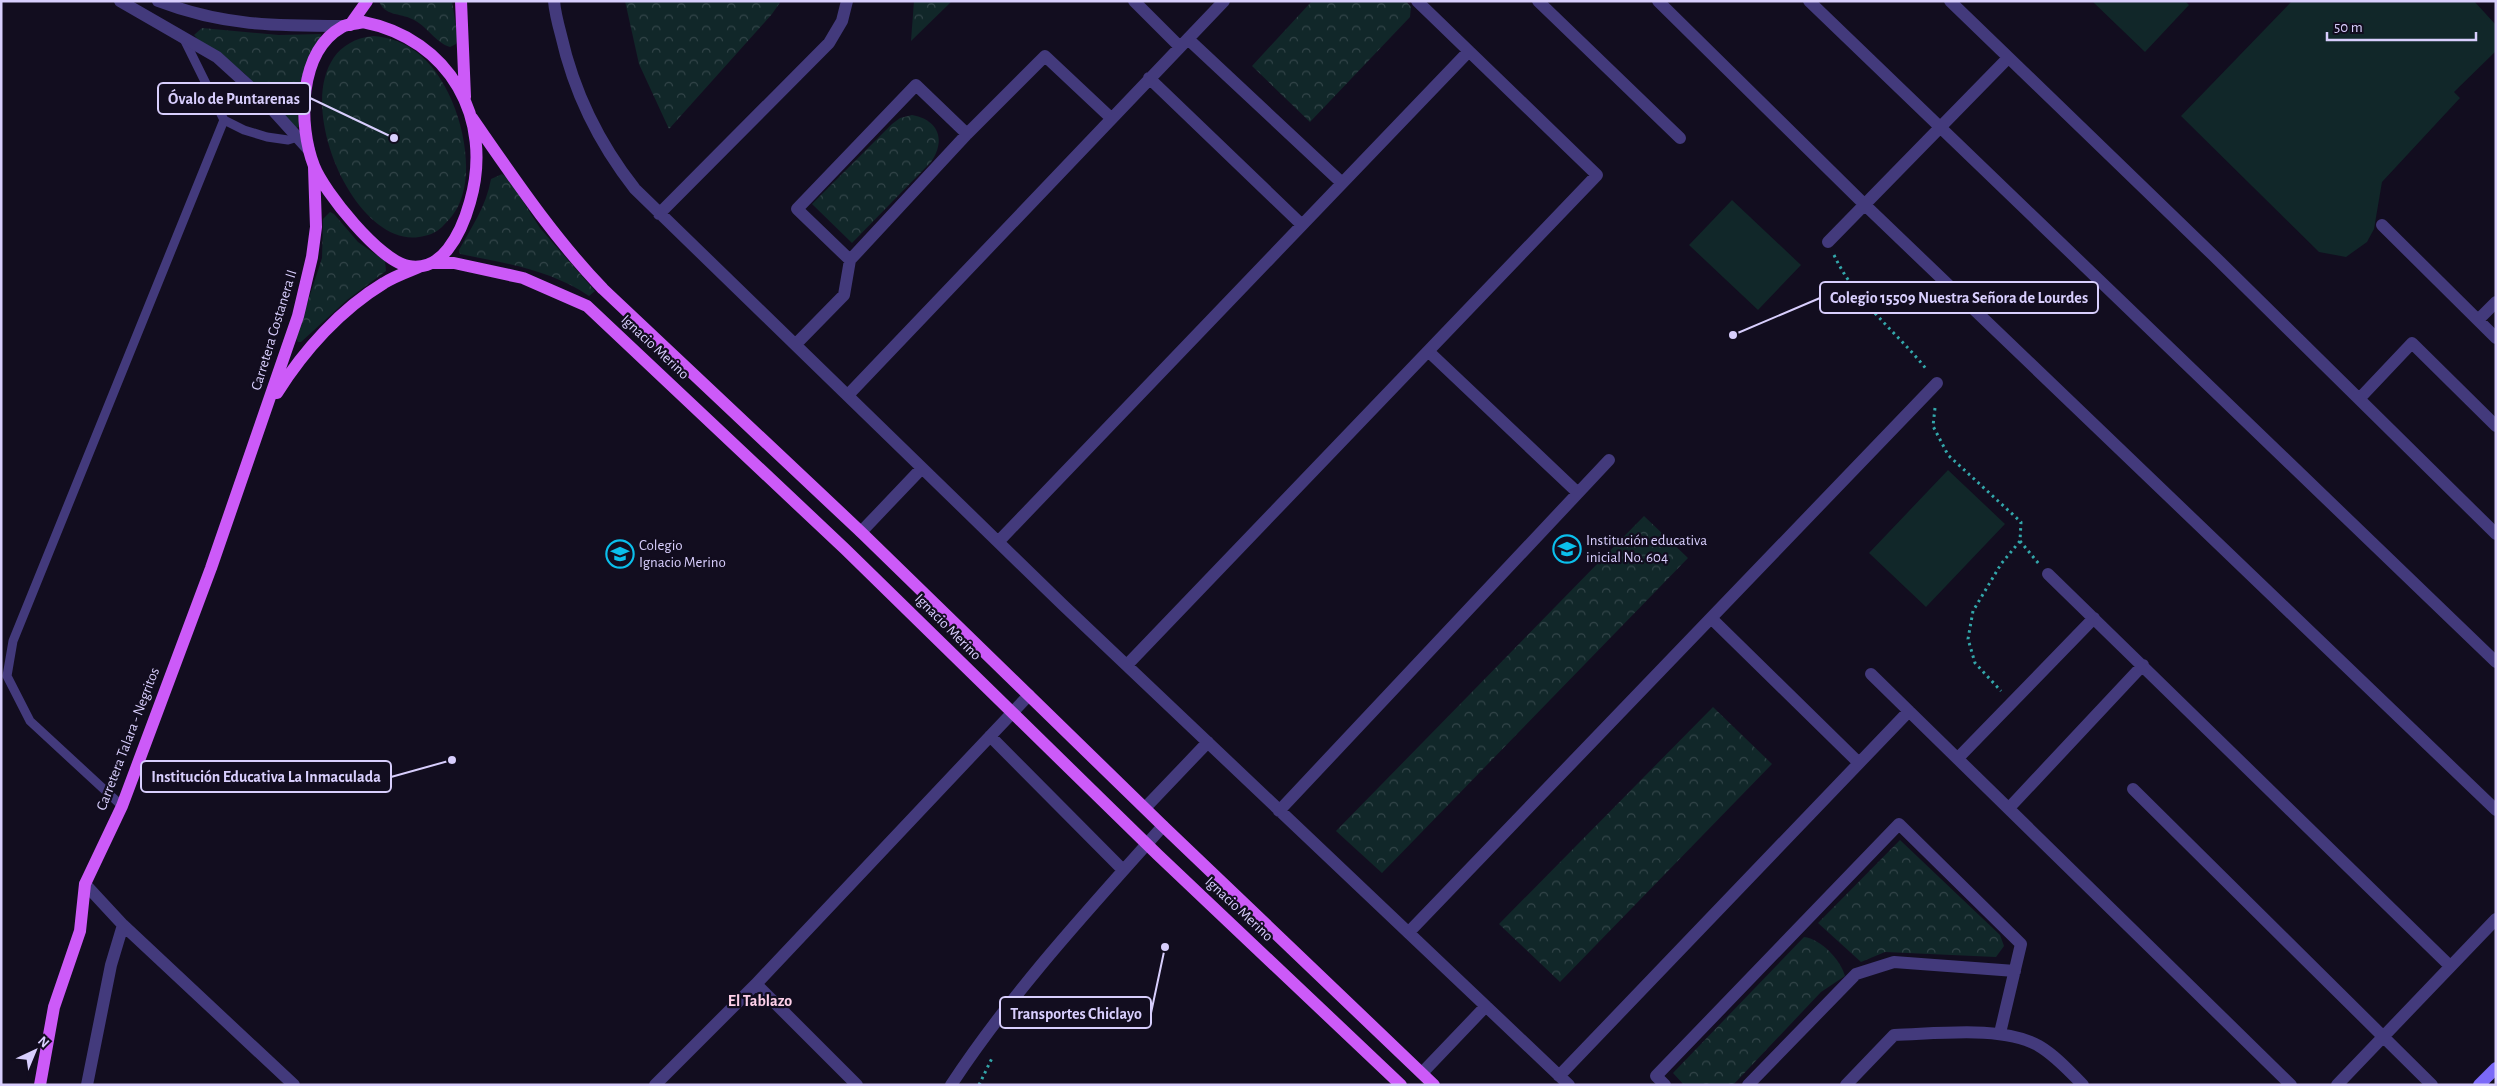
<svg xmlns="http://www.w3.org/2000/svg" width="2497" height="1086" viewBox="0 0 2497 1086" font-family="'Alegreya Sans',sans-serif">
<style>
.forest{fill:url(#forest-crowns)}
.pitch{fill:#112729}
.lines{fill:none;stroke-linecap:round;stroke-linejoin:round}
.path{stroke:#33a7ab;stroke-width:3;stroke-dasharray:2.5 4;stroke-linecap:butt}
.lane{stroke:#433a7c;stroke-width:9}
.street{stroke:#433a7c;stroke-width:12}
.secondary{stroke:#7b69f8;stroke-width:12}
.primary{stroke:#cc5af8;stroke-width:12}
.labels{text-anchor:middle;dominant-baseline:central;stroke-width:4.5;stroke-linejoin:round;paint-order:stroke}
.street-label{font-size:15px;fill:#d8cefd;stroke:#120d1f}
.poi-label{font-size:15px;fill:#d8cefd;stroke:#120d1f;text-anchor:start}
.neighbourhood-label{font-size:16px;font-weight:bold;fill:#fdcfe8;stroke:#120d1f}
.leader{fill:none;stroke:#d8cefd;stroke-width:2}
.callout-dot{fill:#d8cefd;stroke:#120d1f;stroke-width:2}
.callout{fill:#120d1f;stroke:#d8cefd;stroke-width:2}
.callout-label{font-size:16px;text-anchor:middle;font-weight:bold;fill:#d8cefd}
</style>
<defs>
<pattern id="forest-crowns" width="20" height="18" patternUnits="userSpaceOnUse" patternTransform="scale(1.25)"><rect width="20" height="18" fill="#112729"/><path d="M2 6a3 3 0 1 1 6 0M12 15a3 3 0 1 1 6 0" fill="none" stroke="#334549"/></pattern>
</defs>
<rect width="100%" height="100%" fill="#120d1f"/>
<path class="forest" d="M379,1H452L458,39L456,44L450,47C436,43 426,25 412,19C400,13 384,16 379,1Z
M625,1H781L772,14L669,129L639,64Z
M914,1H952L911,41Z
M1312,1H1406L1411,7L1410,17L1310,122L1252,66Z
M202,28L279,35L321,34L322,38L301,126L296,128L244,73L199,40L194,35Z
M373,36C388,37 403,42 415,51C454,78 478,158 460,202C456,212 449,220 442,227C436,233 427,236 419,237C343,249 270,47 373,36Z
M912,115C939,120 946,140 931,162L852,243L812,204L892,124L900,118Z
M502,174L508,178L540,228L595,291L589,296C551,270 505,263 460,254L459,250C472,226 486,207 491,179Z
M330,212L334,214L358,242L385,261L386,271L347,300L301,342H298L296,338L322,258L323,219Z
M1644,516L1688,558L1382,873L1336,831Z
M1713,707L1772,764L1560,982L1499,924Z
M1900,840L2000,935L2004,946L1996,957L1885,952L1861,962L1818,923Z
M1804,937C1821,939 1841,960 1845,976L1821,992L1733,1085H1684L1673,1073Z"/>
<path class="pitch" d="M2092,1H2185L2189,5L2145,52Z
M2292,1H2474L2496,25V51L2454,92L2460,98L2382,182L2374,229L2367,242L2346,257L2319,252L2181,116Z
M1732,200L1801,265L1758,310L1689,245Z
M1948,470L2005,524L1926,607L1869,553Z"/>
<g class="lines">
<path class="path" d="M1834,255C1856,302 1896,331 1927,370
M1935,408L1933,426L1948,455L2021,522L2020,541L2001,564L1973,611L1968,639L1975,663L2001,691
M2020,541L2039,564
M979,1085L993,1056"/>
<path class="lane" d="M184,39L224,120L244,130L267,137L288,140L298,137
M122,806L30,721L7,676L13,641L224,120"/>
<path class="street" d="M120,1L217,57L260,96L309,150
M158,1C223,26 275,26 343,26
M554,1C555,13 558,24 561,35C574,93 598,142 635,189L1063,605L1569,1085
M1134,1L1180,47
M1538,1L1680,138
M1658,1L1865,205L2496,810
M1809,1L2496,662
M1950,1L2214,256L2496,534
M1188,39L1342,183
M1149,78L1301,224
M659,214L829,43L842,21L847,1
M2382,225L2496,338
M1828,242L2008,58
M850,260L797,209L916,85L967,134
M2478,320L2496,302
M796,344L844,295L850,260L967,134L1045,56L1111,118
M1428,351L1578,493
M848,395L1224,1
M2359,399L2412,343L2496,426
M861,532L922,468
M999,541L1469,51
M2048,574L2450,966
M1711,618L1859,763
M1127,665L1597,175L1417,1
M1871,674L2291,1085
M990,736L1123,870
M1958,758L2094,618
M2133,789L2432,1085
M1145,808L1208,742
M2009,808L2143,665
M1279,811L1609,460
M85,884L123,925L294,1085
M1409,932L1937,383
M756,984L857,1085
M1422,1073L1486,1006
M1559,1076L1909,711
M87,1085L111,965L123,925
M655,1085L756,984L1029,695
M951,1085C1013,991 1088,910 1163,826
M1665,1085L1656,1076L1899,824L2021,944L2000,1033
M1748,1085L1856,974L1894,962L2015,971
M1846,1085L1894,1035C1936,1034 2003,1025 2039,1046C2056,1056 2070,1072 2083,1085
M2337,1085L2496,919"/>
<path class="secondary" d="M2479,1085L2496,1068"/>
<path class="primary" d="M461,1L465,97
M363,22C450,39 494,119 470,202C465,220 459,235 448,249C438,262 424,269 408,266C380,261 324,192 314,166C298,125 298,52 342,27C347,24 357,24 363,22Z
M350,25L367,1
M472,118C513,177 553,237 603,289L861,532L1163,826L1434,1085
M433,263H454L523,278L587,306L845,549L1158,855L1401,1085
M277,393C304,350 341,309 384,283C395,276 407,272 419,267
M40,1085L54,1007L80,931L85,884L122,806L211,568L298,316L312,257L316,227L314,167"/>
</g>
<defs>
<g id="school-ring" transform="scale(1.4375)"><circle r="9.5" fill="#120d1f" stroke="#0bbfec" stroke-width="1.5"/><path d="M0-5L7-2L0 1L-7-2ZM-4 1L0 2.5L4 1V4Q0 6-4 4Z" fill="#0bbfec"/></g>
</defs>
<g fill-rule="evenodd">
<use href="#school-ring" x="1567" y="549"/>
<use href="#school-ring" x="620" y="554"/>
</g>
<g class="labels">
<g class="street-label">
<text transform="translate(274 330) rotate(-73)">Carretera Costanera II</text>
<text transform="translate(655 347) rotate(43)">Ignacio Merino</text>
<text transform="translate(948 627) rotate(45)">Ignacio Merino</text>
<text transform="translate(128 739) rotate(-69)">Carretera Talara - Negritos</text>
<text transform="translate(1239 909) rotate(43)">Ignacio Merino</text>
</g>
<g class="poi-label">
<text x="1586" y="540">Institución educativa<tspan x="1586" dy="17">inicial No. 604</tspan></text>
<text x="639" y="545">Colegio<tspan x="639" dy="17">Ignacio Merino</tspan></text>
</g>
<g class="neighbourhood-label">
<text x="760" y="1001">El Tablazo</text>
</g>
</g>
<path class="leader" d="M394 138L310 98M1733 335L1820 298M452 760L391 777M1165 947L1151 1013"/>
<g class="callout-dot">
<circle cx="394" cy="138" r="5"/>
<circle cx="1733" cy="335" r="5"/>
<circle cx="452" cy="760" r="5"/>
<circle cx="1165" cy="947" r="5"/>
</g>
<g class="callout">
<rect x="158" y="83" width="152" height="31" rx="5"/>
<rect x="1820" y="282" width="278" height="31" rx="5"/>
<rect x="141" y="761" width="250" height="31" rx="5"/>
<rect x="1000" y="997" width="151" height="31" rx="5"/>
</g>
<g class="callout-label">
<text x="234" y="104">Óvalo de Puntarenas</text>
<text x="1959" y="303">Colegio 15509 Nuestra Señora de Lourdes</text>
<text x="266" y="782">Institución Educativa La Inmaculada</text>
<text x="1076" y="1019">Transportes Chiclayo</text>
</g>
<rect width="2497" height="1086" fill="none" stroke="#d8cefd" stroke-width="5"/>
<g transform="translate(35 1051) rotate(44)" stroke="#120d1f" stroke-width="4" paint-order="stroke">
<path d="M0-4L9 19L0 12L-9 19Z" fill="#d8cefd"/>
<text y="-8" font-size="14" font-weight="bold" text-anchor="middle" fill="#d8cefd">N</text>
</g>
<path d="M2327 32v8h149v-8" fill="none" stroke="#d8cefd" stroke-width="2.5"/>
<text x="2334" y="32" font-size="15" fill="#d8cefd" stroke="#120d1f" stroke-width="4" paint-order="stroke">50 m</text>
</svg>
